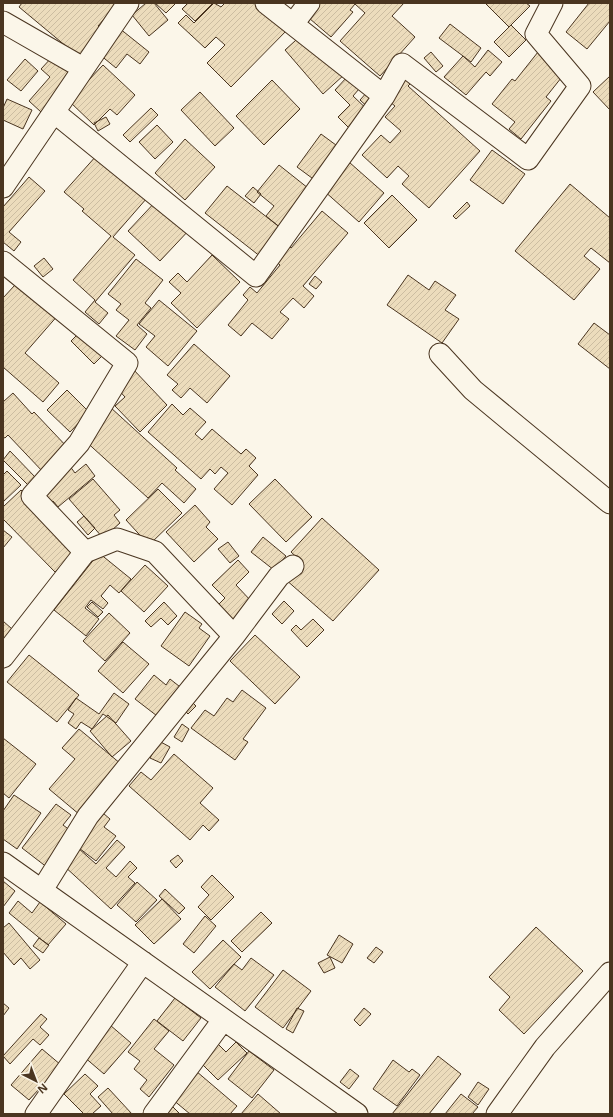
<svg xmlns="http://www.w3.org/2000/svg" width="613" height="1117" viewBox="0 0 613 1117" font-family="'Open Sans',sans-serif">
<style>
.building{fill:url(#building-hatch);stroke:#4a3520}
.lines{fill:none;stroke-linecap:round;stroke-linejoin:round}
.minor-casing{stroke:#4a3520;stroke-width:23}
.minor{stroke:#fbf6e9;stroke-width:21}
</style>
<defs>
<pattern id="building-hatch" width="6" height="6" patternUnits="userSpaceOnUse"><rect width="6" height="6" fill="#ecdcbc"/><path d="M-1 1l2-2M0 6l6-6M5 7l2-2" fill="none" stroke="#ccbda1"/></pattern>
</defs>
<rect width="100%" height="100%" fill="#fbf6e9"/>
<path class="building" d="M22,3H118L98,26L102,30L79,57L19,7Z
M146,3H154L168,20L149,36L132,15Z
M155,3H176L166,13Z
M188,3H213L195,21L182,9Z
M214,3L221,7L225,3H267L291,26L231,87L207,63L225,45L216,37L205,48L178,23L186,15L194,23Z
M311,3H404L392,16L415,37L380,76L340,41L365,13L355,4L350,10L353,12L331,37L302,12Z
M485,3H526L530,6L509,27Z
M589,3H610V21L587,49L566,32Z
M450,24L481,48L471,62L439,38Z
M511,25L526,40L509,57L494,42Z
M119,28L149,52L140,64L127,54L116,68L99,54Z
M306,31L345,74L323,94L285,50Z
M488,50L502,62L490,76L486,72L466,95L444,77L463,56L475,67Z
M431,52L443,66L436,72L424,58Z
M538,52L565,73L546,97L551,101L521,139L509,129L515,122L492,104L512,79L515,81Z
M53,56L74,74L41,112L29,101L50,77L41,69Z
M25,59L38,71L21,91L7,80Z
M103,65L135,95L117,115L110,109L94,125L69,101Z
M409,71L416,78L408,86L480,151L429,208L402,184L409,176L398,166L387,178L362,155L381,135L390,143L401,131L385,117L395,106L385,98Z
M610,76V110L593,92Z
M347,77L359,89L353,96L371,113L353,132L338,117L350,105L335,90Z
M272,80L300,109L264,145L236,116Z
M368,91L379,100L371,110L360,100Z
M200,92L234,128L215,146L181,110Z
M7,99L32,110L23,129L3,120V108Z
M151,108L158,115L130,142L123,135Z
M106,117L110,124L98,131L94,123Z
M157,125L173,142L155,159L139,142Z
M321,134L340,148L316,181L297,167Z
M185,139L215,167L185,200L155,173Z
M492,150L525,174L503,204L470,180Z
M97,155L147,198L113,237L135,255L95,302L108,313L99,324L85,312L95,300L73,280L111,236L82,211L84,209L64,192Z
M349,162L384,193L359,222L323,190Z
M279,165L313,192L282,229L266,216L274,206L257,192Z
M29,177L45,191L9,232L21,242L14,251L3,242V207Z
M570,184L610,218V263L591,248L584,256L600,269L574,300L515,251Z
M227,186L282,229L261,257L205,213Z
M253,187L261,194L254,203L245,196Z
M392,195L417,220L389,248L364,223Z
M158,199L191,228L160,261L128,231Z
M467,202L470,206L456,219L453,216Z
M322,211L348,233L303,286L314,296L304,308L293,298L280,312L289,319L272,339L252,323L241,336L228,325L248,300L243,295L250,287L257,293L280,265L272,258L285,243L291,248Z
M212,255L240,282L197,328L171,303L181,293L169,282L178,273L187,282Z
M44,258L53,269L43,277L34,266Z
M136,259L163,280L145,303L151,308L137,325L147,334L135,350L116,336L129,320L116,310L121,304L108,294Z
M27,272L66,306L25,353L59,383L43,402L3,367V298Z
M408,275L429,290L435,281L456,295L445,310L459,319L442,343L387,305Z
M315,276L322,282L316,289L309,284Z
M159,300L197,331L168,366L146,347L155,336L139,324Z
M92,320L115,343L94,364L71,341Z
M594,323L610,335V369L578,344Z
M194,344L230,376L207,403L190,388L181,398L172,390L178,384L167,375Z
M132,368L167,405L140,432L115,406L125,397L114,385Z
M67,390L89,412L70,432L47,410Z
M13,393L32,414L34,412L69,449L44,473L8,435L5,438L3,437V402Z
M172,404L183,415L190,408L206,422L195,434L202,440L212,429L241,454L246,449L256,458L249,466L258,475L232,505L214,489L228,473L221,467L215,474L210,469L201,479L148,432Z
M110,407L177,468L175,470L196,489L184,503L162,483L148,498L82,438Z
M10,451L36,478L28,485L3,460Z
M86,464L95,476L58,507L53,501L47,506L36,492L69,465L75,473Z
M7,471L21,485L3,502V475Z
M93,479L120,510L114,515L120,523L103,538L69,499Z
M275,479L312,517L286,542L249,504Z
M158,489L182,513L149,545L126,520Z
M21,490L79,550L55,572L3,519V507Z
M195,505L210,522L206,527L218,539L194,562L166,532Z
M84,516L95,528L88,535L77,522Z
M322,518L379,570L333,621L285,579L294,573L303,563L291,552Z
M3,530L12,537L3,548Z
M263,537L286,556L274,570L251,552Z
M228,542L239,556L230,563L218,549Z
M99,553L131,579L119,593L110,585L101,596L108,603L103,609L91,600L85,608L99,619L86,636L54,610Z
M238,560L249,572L236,585L252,602L233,628L214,609L225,598L212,585Z
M145,565L168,586L144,612L121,591Z
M284,601L294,611L282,624L272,614Z
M92,602L103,612L98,617L87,607Z
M164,602L177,616L168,625L161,618L151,627L145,621Z
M185,612L202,624L199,628L210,636L189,666L161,646Z
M109,613L130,633L105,661L83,641Z
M313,619L324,630L307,647L291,630L296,625L301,630Z
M3,621L12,629L3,640Z
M255,635L300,677L275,704L230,661Z
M123,642L149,664L123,693L98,671Z
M29,655L79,695L57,722L7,682Z
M154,675L166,685L170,679L184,690L161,719L135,699Z
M242,690L266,708L243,739L248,742L235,760L191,728L205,710L214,716L227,698L233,702Z
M114,693L129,704L116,723L103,714L92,729L81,722L76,729L68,723L74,714L68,710L76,698L99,714Z
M191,701L196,706L188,714L183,709Z
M108,715L131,741L112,757L90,731Z
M182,724L189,729L182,742L174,737Z
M79,729L121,764L80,815L49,789L75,759L62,748Z
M3,738L36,764L9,798L3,793Z
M159,741L170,747L161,763L150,758Z
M174,754L213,788L200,803L219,820L209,831L203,825L190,840L129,786L141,772L151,780Z
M14,795L41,813L17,849L3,839V811Z
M56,804L71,815L63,825L75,834L48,868L22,848Z
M97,808L110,819L104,827L116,836L96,861L75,845Z
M117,840L125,847L106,868L116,877L130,861L137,868L128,877L135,883L111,909L63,865L78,848L96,864Z
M178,855L183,861L176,868L170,861Z
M212,875L234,897L211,920L198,907L209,895L201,887Z
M3,881L15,891L3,907Z
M137,882L157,900L136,922L117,905Z
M165,889L185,908L179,914L159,896Z
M162,899L181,919L154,944L135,925Z
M18,901L32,913L40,902L66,924L48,945L9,913Z
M261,912L272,923L242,952L231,941Z
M205,916L216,926L194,953L183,944Z
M9,923L40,960L30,969L21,958L14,965L3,952V928Z
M536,927L583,971L524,1034L499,1010L510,997L489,977Z
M339,935L353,944L342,963L327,955Z
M39,938L49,945L43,953L33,946Z
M223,940L241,957L210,989L192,972Z
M376,947L383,952L374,963L367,958Z
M330,957L335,968L324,973L318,963Z
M251,958L274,975L245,1011L215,987L234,964L242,970Z
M283,970L311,991L283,1028L255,1007Z
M175,998L201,1018L183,1041L157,1021Z
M3,1003L9,1008L3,1016Z
M297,1008L304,1011L293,1033L286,1029Z
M364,1008L371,1014L360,1026L354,1020Z
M41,1014L47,1019L40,1027L49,1035L40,1045L33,1039L10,1064L3,1056Z
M154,1019L169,1031L154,1049L174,1065L149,1097L140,1089L147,1080L134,1069L140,1061L128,1052Z
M110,1025L131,1043L104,1074L83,1056Z
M236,1042L247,1053L218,1080L198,1060L217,1043L226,1052Z
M42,1049L61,1065L29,1100L11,1085Z
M249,1051L274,1070L252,1098L228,1079Z
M438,1056L461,1074L429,1114H392Z
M393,1060L409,1072L412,1069L420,1075L397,1106L373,1089Z
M350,1069L359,1076L349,1089L340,1082Z
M196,1071L237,1106L230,1114H190L172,1099Z
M85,1074L98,1086L90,1094L101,1106L92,1114H84L64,1094Z
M478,1082L489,1089L478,1105L468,1097Z
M108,1088L132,1114H113L98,1097Z
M258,1094L281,1114H241Z
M461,1094L478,1107L472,1114H445Z
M171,1105L180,1114H164Z"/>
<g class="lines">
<g class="minor-casing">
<path id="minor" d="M266,3L384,96L402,64L528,159L580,86L536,34L552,3
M3,22L83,68
M293,24L309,3
M54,112L256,276L384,96
M3,187L128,3
M3,262L127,363L79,443L32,496L85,552L3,657
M440,354L473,390L610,503
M85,552L117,539L155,552L234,636
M3,863L357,1114
M42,890L88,816L234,636L279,576L293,566
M36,1114L143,962
M154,1114L223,1020
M497,1114L545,1047L610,973"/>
</g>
<use href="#minor" class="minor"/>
</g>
<rect width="613" height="1117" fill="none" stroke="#4a3520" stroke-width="8"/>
<g transform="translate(36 1081) rotate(138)" stroke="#fbf6e9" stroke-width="3" paint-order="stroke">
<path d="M0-3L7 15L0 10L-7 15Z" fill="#4a3520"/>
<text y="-6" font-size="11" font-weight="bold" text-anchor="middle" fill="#4a3520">N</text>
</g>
</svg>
